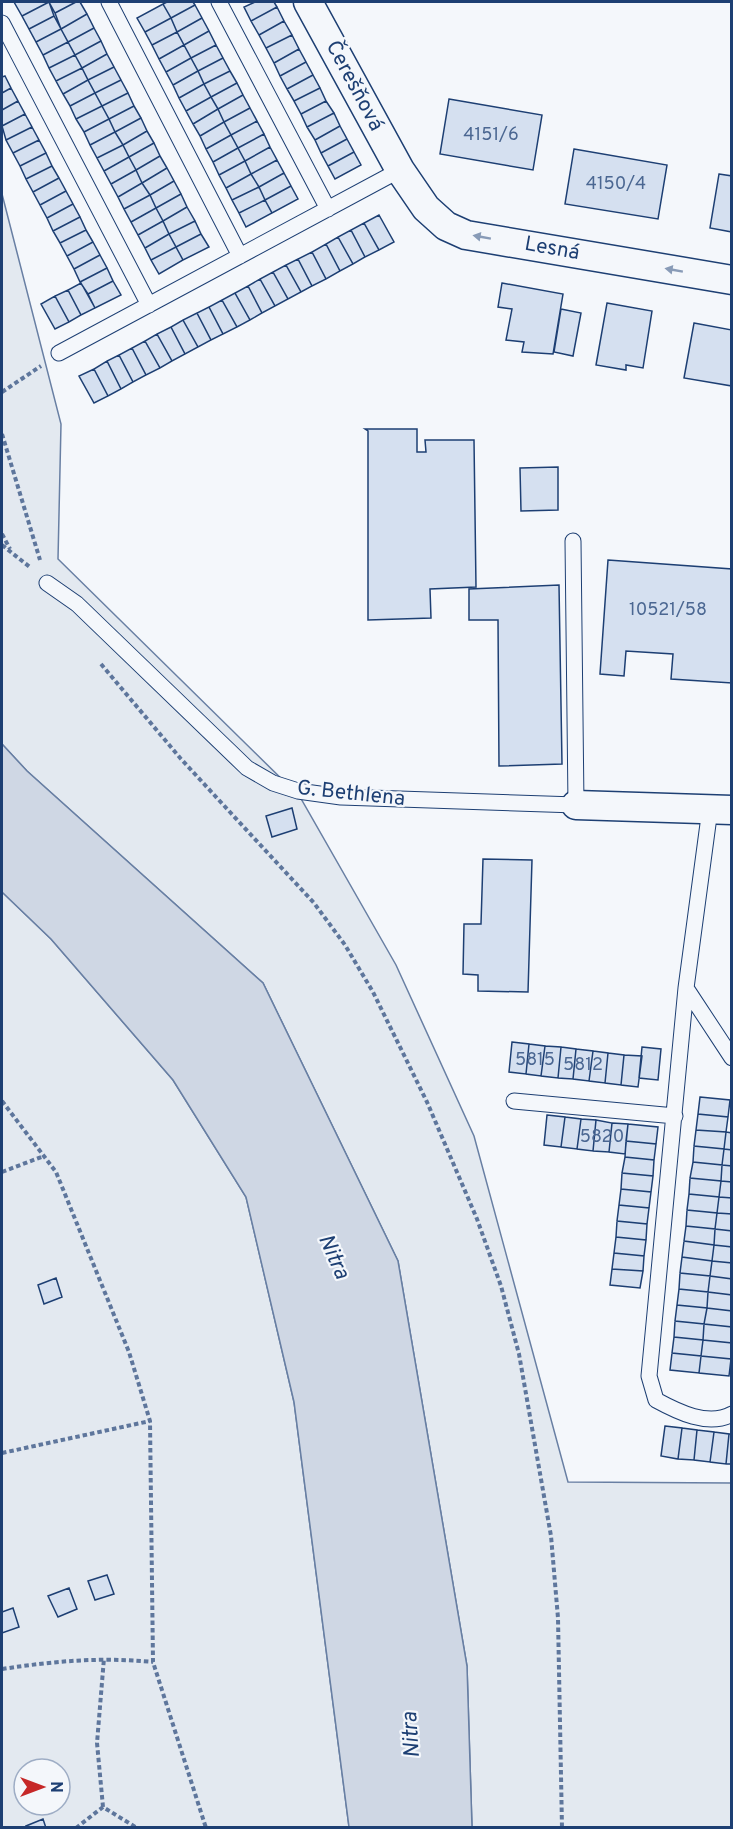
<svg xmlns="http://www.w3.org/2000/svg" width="733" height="1829" viewBox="0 0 733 1829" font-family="Overpass,sans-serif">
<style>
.green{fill:#e3e9f0;stroke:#687fa3;stroke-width:1.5;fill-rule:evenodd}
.water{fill:#cfd7e4;stroke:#687fa3;stroke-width:1.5}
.building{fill:#d5e0f0;stroke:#1d3f73;stroke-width:1.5}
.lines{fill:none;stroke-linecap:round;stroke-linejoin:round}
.lane-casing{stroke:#1d3f73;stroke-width:17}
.street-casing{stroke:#1d3f73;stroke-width:31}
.path{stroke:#5e769c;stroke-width:4;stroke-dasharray:4.5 3;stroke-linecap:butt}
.lane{stroke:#f4f7fb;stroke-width:15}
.street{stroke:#f4f7fb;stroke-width:28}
.oneway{fill:#889bb7}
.labels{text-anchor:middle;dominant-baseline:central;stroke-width:4.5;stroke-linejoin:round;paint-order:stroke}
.number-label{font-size:18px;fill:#4b6792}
.street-label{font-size:21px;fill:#1d3f73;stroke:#f4f7fb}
.water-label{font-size:22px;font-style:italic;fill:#1d3f73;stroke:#f4f7fb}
</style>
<rect width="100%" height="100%" fill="#f4f7fb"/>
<path class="green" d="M2,194L61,424L58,559L300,797L396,965L474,1136L568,1482L731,1483V1827H472L467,1666L398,1261L263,983L27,771L2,744Z
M2,892L51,939L173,1080L246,1197L294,1402L349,1827H2ZM24,1769H60V1805H24Z"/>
<path class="water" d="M2,744L27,771L263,983L398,1261L467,1666L472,1827H349L294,1402L246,1197L173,1080L51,939L2,892Z"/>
<path class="building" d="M14,2H49L22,16Z
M49,2L54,16L29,29L22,16Z
M49,2H76L55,13Z
M76,2H80L87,14L61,29L55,13Z
M167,2H193L195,5L171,18L163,4Z
M255,2H274L277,7L251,21L244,7Z
M163,4L171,18L145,32L137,18Z
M195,5L202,18L177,32L171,18Z
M277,7L284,21L259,35L251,21Z
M87,14L94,28L68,42L61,29Z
M54,16L61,29L36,42L29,29Z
M171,18L177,32L152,45L145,32Z
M202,18L209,31L184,45L177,32Z
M284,21L292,35L266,48L259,35Z
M94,28L101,41L75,55L68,42Z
M61,29L68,42L43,55L36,42Z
M209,31L216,45L191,58L184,45Z
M177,32L184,45L159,59L152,45Z
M292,35L299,49L274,63L266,48Z
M101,41L107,54L82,68L75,55Z
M68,42L75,55L49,68L43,55Z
M184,45L191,58L166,72L159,59Z
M216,45L223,58L198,71L191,58Z
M299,49L306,62L280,76L274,63Z
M107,54L114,67L88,80L82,68Z
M75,55L82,68L56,81L49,68Z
M191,58L198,71L173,85L166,72Z
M223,58L230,71L204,84L198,71Z
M306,62L313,75L287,89L280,76Z
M114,67L121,80L95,93L88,80Z
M82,68L88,80L63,94L56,81Z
M198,71L204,84L179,98L173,85Z
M230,71L237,83L211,97L204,84Z
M313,75L320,88L294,101L287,89Z
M5,76L11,88L2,93V77Z
M88,80L95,93L70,106L63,94Z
M121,80L128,93L102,106L95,93Z
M237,83L243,95L218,109L211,97Z
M204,84L211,97L186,111L179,98Z
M11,88L18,101L2,110V93Z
M320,88L326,101L301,114L294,101Z
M95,93L102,106L76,119L70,106Z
M128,93L134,106L109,119L102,106Z
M243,95L250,108L224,122L218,109Z
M211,97L218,109L193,124L186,111Z
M449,99L542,115L533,170L440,154Z
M18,101L25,114L2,126V110Z
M326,101L334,113L307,127L301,114Z
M102,106L109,119L84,132L76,119Z
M134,106L141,118L115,132L109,119Z
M250,108L257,121L231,135L224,122Z
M218,109L224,122L200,136L193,124Z
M334,113L340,126L315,140L307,127Z
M25,114L32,127L6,140L2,126Z
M141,118L147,131L123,145L115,132Z
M109,119L115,132L90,145L84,132Z
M257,121L264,134L238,148L231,135Z
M224,122L231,135L206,149L200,136Z
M340,126L347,139L321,153L315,140Z
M32,127L39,140L13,153L6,140Z
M147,131L154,143L129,157L123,145Z
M115,132L123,145L97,158L90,145Z
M264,134L270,147L245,161L238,148Z
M231,135L238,148L213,162L206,149Z
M347,139L354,152L328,166L321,153Z
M39,140L46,153L20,166L13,153Z
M154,143L160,156L136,170L129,157Z
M123,145L129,157L104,171L97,158Z
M270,147L277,160L251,174L245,161Z
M238,148L245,161L219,175L213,162Z
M574,149L667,165L658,219L565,204Z
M354,152L361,165L335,179L328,166Z
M46,153L52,166L26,179L20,166Z
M160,156L167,168L142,183L136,170Z
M129,157L136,170L111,184L104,171Z
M277,160L284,173L259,187L251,174Z
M245,161L251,174L226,188L219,175Z
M52,166L59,178L33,192L26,179Z
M167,168L174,181L150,195L142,183Z
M136,170L142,183L118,197L111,184Z
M284,173L291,186L265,200L259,187Z
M251,174L259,187L232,200L226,188Z
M719,174L732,176V232L710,228Z
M59,178L66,191L40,205L33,192Z
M174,181L181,194L156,208L150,195Z
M142,183L150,195L124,209L118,197Z
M291,186L298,199L272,213L265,200Z
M259,187L265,200L239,213L232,200Z
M66,191L73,204L47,218L40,205Z
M181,194L187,207L163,221L156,208Z
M150,195L156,208L131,222L124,209Z
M265,200L272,213L246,227L239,213Z
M73,204L80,217L53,231L47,218Z
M187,207L195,221L169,234L163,221Z
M156,208L163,221L138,235L131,222Z
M379,215L394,242L379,250L364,223Z
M80,217L86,230L60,243L53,231Z
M163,221L169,234L145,248L138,235Z
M195,221L201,234L176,247L169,234Z
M364,223L379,250L365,257L351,230Z
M86,230L93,242L67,256L60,243Z
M351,230L365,257L353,264L338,237Z
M169,234L176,247L151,260L145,248Z
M201,234L209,247L183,260L176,247Z
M338,237L353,264L340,271L326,244Z
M93,242L100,255L74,269L67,256Z
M326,244L340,271L326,279L312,252Z
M176,247L183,260L159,274L151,260Z
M312,252L326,279L312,286L298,259Z
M100,255L107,268L80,282L74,269Z
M298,259L312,286L301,292L286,265Z
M286,265L301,292L288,299L273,272Z
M107,268L113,281L88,294L80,282Z
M273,272L288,299L275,306L260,279Z
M260,279L275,306L262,313L248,286Z
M113,281L121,295L95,308L88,294Z
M81,283L95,308L81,315L68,290Z
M502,283L563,294L553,354L522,352L524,342L506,340L512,309L498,307Z
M248,286L262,313L250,320L235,293Z
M68,290L81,315L69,322L55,296Z
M235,293L250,320L237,327L222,300Z
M55,296L69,322L55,329L41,304Z
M222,300L237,327L223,334L209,307Z
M607,303L652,311L643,368L626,365V370L596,365Z
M209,307L223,334L211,340L197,313Z
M561,309L581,313L573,356L554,352Z
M197,313L211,340L198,347L183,320Z
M183,320L198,347L185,354L171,327Z
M694,323L732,330V386L684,378Z
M171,327L185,354L172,361L157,334Z
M157,334L172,361L160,368L145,341Z
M145,341L160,368L146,375L132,348Z
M132,348L146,375L133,382L119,355Z
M119,355L133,382L121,389L107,361Z
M107,361L121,389L108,396L94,369Z
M94,369L108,396L94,403L79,376Z
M365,429H417V452H426L425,440H474L476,587L430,589L431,618L368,620V431Z
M558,467V510L521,511L520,468Z
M608,560L732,569V683L671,679L673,654L626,651L624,676L600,674Z
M559,585L562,764L499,766L498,620H469V589Z
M292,808L297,829L272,837L266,816Z
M483,859L532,860L528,992L478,991V975L463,974L464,924H481Z
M512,1042L529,1044L526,1074L509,1072Z
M529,1044L545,1046L541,1076L526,1074Z
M545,1046L561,1047L558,1078L541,1076Z
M561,1047L576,1049L573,1079L558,1078Z
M642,1047L661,1049L658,1080L639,1078Z
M576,1049L593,1051L589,1081L573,1079Z
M593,1051L608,1053L605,1083L589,1081Z
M608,1053L624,1055L621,1085L605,1083Z
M624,1055L642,1056L638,1087L621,1085Z
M700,1097L730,1100L728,1117L698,1114Z
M698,1114L728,1117L726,1132L696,1130Z
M547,1115L565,1117L561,1147L544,1145Z
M565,1117L581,1119L577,1149L561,1147Z
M581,1119L596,1120L593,1151L577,1149Z
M596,1120L612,1123L609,1152L593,1151Z
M612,1123L628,1124L625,1154L609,1152Z
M628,1124L658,1127L656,1144L626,1141Z
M696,1130L726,1132L724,1149L694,1146Z
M726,1132L732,1133V1150L724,1149Z
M626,1141L656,1144L654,1160L625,1157Z
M694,1146L724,1149L722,1165L693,1162Z
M724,1149L732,1150V1166L722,1165Z
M625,1157L654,1160L653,1176L622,1173Z
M693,1162L722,1165L721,1181L690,1178Z
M722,1165L732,1166V1182L721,1181Z
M622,1173L653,1176L651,1192L621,1189Z
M690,1178L721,1181L719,1197L689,1194Z
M721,1181L732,1182V1198L719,1197Z
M621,1189L651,1192L649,1208L619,1205Z
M689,1194L719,1197L717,1213L687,1210Z
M719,1197L732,1198V1214L717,1213Z
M619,1205L649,1208L647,1224L617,1221Z
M687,1210L717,1213L715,1229L686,1226Z
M717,1213L732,1214V1231L715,1229Z
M617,1221L647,1224L646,1240L616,1237Z
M686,1226L715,1229L714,1245L684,1241Z
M715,1229L732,1231V1247L714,1245Z
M616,1237L646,1240L644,1256L614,1253Z
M684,1241L714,1245L712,1261L682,1257Z
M714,1245L732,1247V1263L712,1261Z
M614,1253L644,1256L643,1271L612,1269Z
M682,1257L712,1261L710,1276L680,1273Z
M712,1261L732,1263V1279L710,1276Z
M612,1269L643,1271L640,1288L610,1285Z
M680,1273L710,1276L708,1292L679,1289Z
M710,1276L732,1279V1295L708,1292Z
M56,1278L62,1297L44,1304L38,1285Z
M679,1289L708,1292L707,1308L677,1305Z
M708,1292L732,1295V1311L707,1308Z
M677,1305L707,1308L704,1324L675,1321Z
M707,1308L732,1311V1327L704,1324Z
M675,1321L704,1324L703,1340L674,1337Z
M704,1324L732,1327V1343L703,1340Z
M674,1337L703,1340L701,1356L672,1353Z
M703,1340L732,1343L731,1359L701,1356Z
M672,1353L701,1356L699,1373L670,1370Z
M701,1356L731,1359L729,1376L699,1373Z
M665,1426L682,1428L678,1459L661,1456Z
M682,1428L697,1430L694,1460L678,1459Z
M697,1430L714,1432L710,1462L694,1460Z
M714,1432L729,1434L726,1464L710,1462Z
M729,1434H732V1464H726Z
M107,1575L114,1594L95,1600L88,1581Z
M69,1588L77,1609L58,1617L48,1596Z
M13,1608L19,1627L2,1633V1612Z
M43,1819L46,1828H27L26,1826Z"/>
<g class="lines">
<g class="lane-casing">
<path id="lane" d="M109,2L240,256
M219,2L328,209
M2,23L149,305
M59,353L400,170
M47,583L77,604L247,768L273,783L298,791L341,797L576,805L573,541
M710,809L686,988L649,1376L656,1400C678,1412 708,1427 732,1414
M686,988L732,1058
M514,1101L675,1116"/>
</g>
<g class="street-casing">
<path id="street" d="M308,2L400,170L426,208L446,226L466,235L732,280
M576,805L732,810"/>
</g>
<path class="path" d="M2,392L41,366
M2,434L40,560
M2,534L10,549
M2,545L31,568
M101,664L181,759L314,903L345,945L373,992L427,1102L477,1219L501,1286L519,1354L551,1536L558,1618L562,1828
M2,1101L56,1172L129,1352L150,1421L153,1662L206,1828
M2,1172L44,1156
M2,1453L150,1421
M2,1669C56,1661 98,1657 153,1662
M103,1807L97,1743L104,1658
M76,1828L103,1807L137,1828"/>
<use href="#lane" class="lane"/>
<use href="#street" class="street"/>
</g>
<defs><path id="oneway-solid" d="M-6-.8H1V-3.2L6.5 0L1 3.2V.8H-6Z" transform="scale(1.5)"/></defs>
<g class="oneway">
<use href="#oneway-solid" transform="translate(482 237) rotate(-170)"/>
<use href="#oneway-solid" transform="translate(674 270) rotate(-170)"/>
</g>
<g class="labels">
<g class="number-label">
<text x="491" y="135">4151/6</text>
<text x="616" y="184">4150/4</text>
<text x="668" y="610">10521/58</text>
<text x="535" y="1060">5815</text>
<text x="583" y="1065">5812</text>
<text x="602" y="1137">5820</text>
</g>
<g class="street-label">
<text transform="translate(354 86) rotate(62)">Čerešňová</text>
<text transform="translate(552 249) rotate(10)">Lesná</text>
<text transform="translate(351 794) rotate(6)">G. Bethlena</text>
</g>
<g class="water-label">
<text transform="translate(333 1257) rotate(66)">Nitra</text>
<text transform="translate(412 1735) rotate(-94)">Nitra</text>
</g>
</g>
<rect width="733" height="1829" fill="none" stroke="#1d3f73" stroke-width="6"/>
<g transform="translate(42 1787) rotate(90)"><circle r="28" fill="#f4f7fb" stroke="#9eadc5" stroke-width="1.5"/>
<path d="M0-4.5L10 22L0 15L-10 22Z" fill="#c62828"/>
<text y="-9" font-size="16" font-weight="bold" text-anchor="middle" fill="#1d3f73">N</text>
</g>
</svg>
